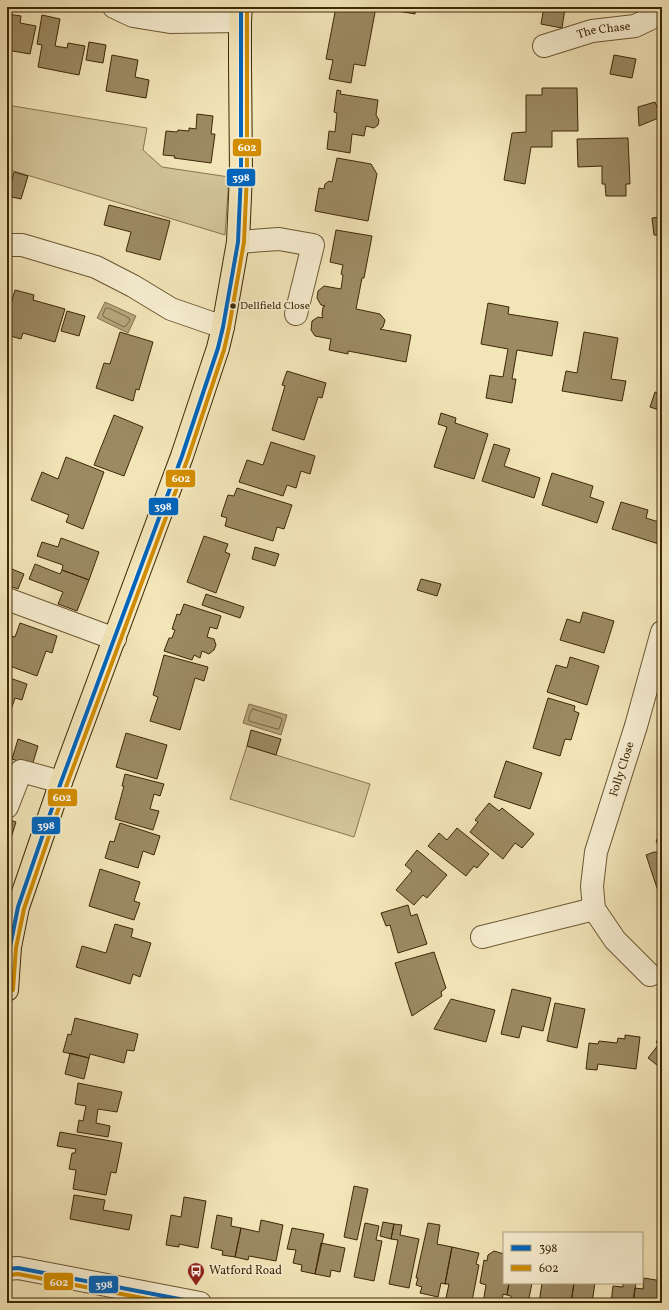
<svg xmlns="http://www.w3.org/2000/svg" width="669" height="1310" viewBox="0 0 669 1310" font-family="Vollkorn,serif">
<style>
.green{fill:#d3c59a;stroke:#887650}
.water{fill:#b5a57c;stroke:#85734d}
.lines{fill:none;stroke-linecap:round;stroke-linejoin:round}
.shore{stroke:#7a6642;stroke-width:1}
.building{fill:#9c8a63;stroke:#3e2807}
.minor-casing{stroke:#6b5733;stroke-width:24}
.major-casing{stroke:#3e2807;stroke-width:24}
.minor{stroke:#f7eed1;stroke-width:22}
.major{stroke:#f2e5b8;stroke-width:22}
.bus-1-casing{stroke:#f7eed1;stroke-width:7}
.bus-2-casing{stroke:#f7eed1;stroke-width:7}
.bus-1{stroke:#0065bd;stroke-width:4}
.bus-2{stroke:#d28d01;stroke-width:4}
.bus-dot{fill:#3e2807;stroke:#f7eed1;stroke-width:1.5}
.labels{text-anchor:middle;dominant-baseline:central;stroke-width:3;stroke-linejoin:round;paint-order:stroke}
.bus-label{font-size:11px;fill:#3e2807;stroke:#f7eed1;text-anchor:start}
.street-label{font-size:12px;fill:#3e2807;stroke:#f7eed1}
.poi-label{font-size:12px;fill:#3e2807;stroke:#f7eed1;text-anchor:start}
.line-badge{stroke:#f7eed1;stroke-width:1.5}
.badge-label{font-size:11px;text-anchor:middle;font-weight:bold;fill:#fff}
</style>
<rect width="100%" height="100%" fill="#f2e5b8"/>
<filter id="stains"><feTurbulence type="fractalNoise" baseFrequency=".005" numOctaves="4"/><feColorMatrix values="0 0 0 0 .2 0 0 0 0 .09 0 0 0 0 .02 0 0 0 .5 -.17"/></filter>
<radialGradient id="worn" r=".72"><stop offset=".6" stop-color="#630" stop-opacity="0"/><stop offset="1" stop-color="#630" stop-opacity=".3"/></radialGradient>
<path class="green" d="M7,105L147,128L143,150L162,167L229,177L225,235L7,169Z
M247,746L370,784L354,837L230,799Z"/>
<path class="water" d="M105,302L136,316L128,333L97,318Z
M249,704L287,715L281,735L243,723Z"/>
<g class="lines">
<path class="shore" d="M106,308H109L129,318L130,320L126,326L124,327L104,317L103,315Z
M253,709L281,718L282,720L279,729H277L249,721C248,718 250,711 253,709Z"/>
</g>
<path class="building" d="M7,7H8L7,14L21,16L20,23L36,26L30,54L7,50Z
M336,7H376L365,66L354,64L351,83L329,79L333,60L326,59Z
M399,7H416L415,14L398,11Z
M419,7H443L442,11Z
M544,7L565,8L562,28L541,24Z
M42,15L60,19L55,46L67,48L68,43L85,46L79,75L38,67L42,45L37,44Z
M89,42L106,45L103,63L86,60Z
M112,55L138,60L135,77L149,80L146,98L106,91Z
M614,55L636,59L632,78L610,74Z
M542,88H577L578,131H552V147H531L525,184L504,180L512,133L526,132V95H542Z
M337,90L341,91L340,94L378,100L376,115L379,120L378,125L374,128L366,126L364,136L352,134L350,153L327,149L329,131L335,132L337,113L334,112Z
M655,102L661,117L639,126L638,107Z
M197,114L213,116L211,134H215L211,163L174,158L175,156L163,155L166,131L177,132L178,130L189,131V128L196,129Z
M628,138L630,184H626V196H606L605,184H602V166L578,167L577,139Z
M337,158L371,164L377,174L368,221L315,211L319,188L324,189L325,184L329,181L332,182Z
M14,172L28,176L21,199L7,196Z
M109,205L170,221L160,260L126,251L131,232L104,225Z
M662,217V235H654L652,218Z
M336,230L372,236L364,278H362L356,309L380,314L385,320L383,327L380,329L411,335L406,362L348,351V354L329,350L331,339L315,336L311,330L312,321L318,317L323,318L322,315L323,307L325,306L321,305L317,298L318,291L324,286L341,289L343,275L341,274L343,265L330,262Z
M15,290L34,295L33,300L65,309L55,342L23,333L21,339L7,335V318Z
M488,303L509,307L508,314L558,322L552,356L517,350L512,379H516L512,403L486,398L490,375L503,377L508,349L481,344Z
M67,311L85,316L79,336L61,331Z
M120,332L153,342L139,390L136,389L133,401L96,388L104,363L110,364Z
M584,332L618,338L611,379L626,381L622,401L562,391L566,371L577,373Z
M287,371L326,383L322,398L318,397L304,440L272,430L285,386L282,385Z
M655,392L662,394V411L650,407Z
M441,413L456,418L455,423L488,434L474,479L434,467L447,427L438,424Z
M114,415L143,427L124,476L94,465Z
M271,442L315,456L310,474L301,471L296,488L287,485L283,496L239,482L247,460L263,465Z
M494,444L510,449L504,466L540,478L534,498L482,481Z
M66,457L104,472L83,529L66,522L69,515L31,500L42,472L58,479Z
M552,473L593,486L590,497L604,502L597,523L542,505Z
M237,488L292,505L284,529L277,527L273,541L225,526L227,518L221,516L228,495L234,496Z
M621,502L648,510L646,518L662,523V545L612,529Z
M204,536L228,544L225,552L230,554L216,593L187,582Z
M61,538L99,552L89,580L62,570L63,565L37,556L42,542L58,547Z
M255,547L279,554L275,566L252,559Z
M35,564L60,574L62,570L89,580L77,611L58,604L63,592L29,579Z
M7,567L24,574L18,589L7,585Z
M421,579L441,584L437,596L417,590Z
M206,594L244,607L240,618L202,605Z
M184,604L221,616L217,629L210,627L207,637L214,639L216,645L214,650L209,654L202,651L200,658L194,655L192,660L164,651L169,638H172L175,630L172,629L177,614L180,615Z
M583,612L614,621L604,653L560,640L567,619L580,623Z
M20,623L57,636L52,653L46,651L37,676L7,665V635L15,637Z
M164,655L208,667L204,681L195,678L180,730L150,721L158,697L153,695Z
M570,657L599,666L587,705L547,692L556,665L567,668Z
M7,677L27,684L22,700L15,698L7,722Z
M548,698L575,706L574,711L579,713L571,740L565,739L560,756L533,748Z
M251,730L281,739L276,755L247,746Z
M126,733L167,745L157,779L116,767Z
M18,739L38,746L32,766L12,759Z
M506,761L542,773L530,809L494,797Z
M125,774L164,784L160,796L154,794L150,809L159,811L153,830L115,819L124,786H122Z
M489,803L499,811L502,808L534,834L522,848L515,843L503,859L470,832L478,822L475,820Z
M7,819L16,822L11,838L7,837Z
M120,823L160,836L154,855L143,851L138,868L105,858L110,841L114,842Z
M662,826V844L656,842Z
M457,828L489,854L477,868L474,866L466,876L428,846L439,833L447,840Z
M417,850L447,875L427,898L423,895L414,905L396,890L412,871L405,865Z
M654,852L662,853V903L646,855Z
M100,869L140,882L134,901L140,903L134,920L89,906Z
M408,905L411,916L417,914L427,944L398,953L390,925L386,926L381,913Z
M115,924L133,929L131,937L151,943L140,977L133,974L130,984L76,967L82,946L106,953Z
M434,952L446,988L441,992L442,996L412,1016L395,963Z
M512,989L551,998L543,1031L522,1026L519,1038L501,1034Z
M451,999L495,1010L486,1042L434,1029Z
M555,1003L585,1009L577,1048L547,1041Z
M75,1018L138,1034L134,1051L127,1050L124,1063L90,1054L89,1058L63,1052L68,1034L71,1035Z
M625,1035L640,1037L636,1069L598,1064L597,1070L586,1069L589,1043L598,1044L599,1041L617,1043L618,1038L625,1039Z
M662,1035V1069L648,1058L659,1044L656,1042Z
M70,1053L89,1058L84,1079L65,1074Z
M78,1083L122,1092L117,1112L98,1109L96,1123L110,1126L108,1137L77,1132L79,1120L83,1121L86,1106L75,1104Z
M60,1132L122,1143L116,1173L111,1172L106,1195L73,1189L76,1170L69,1169L72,1153H75L76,1149L57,1146Z
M354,1186L368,1189L357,1240L344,1237Z
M74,1195L105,1200L103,1210L132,1215L129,1230L70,1219Z
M184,1197L206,1201L198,1248L179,1244V1247L166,1245L171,1215L181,1217Z
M217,1215L232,1218L231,1226L241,1228L235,1257L222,1255L223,1251L211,1248Z
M261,1220L283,1225L276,1261L249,1256L248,1260L235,1257L241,1228L259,1232Z
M383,1222L394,1224L391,1239L380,1236Z
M365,1223L379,1226L376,1240L382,1241L374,1281L354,1277Z
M428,1223L440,1225L437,1244L452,1247L445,1284L441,1283L438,1297L420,1293L422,1287L416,1285L418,1278H416Z
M394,1224L402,1225L400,1235L419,1239L409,1288L389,1284L398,1240L391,1239Z
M292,1228L324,1234L315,1274L301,1271L302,1265L293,1263L296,1250L287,1249Z
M321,1243L345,1248L340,1272L331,1270L330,1277L315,1274Z
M452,1247L479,1253L476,1264L479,1265L472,1301L465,1300V1302L446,1298L449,1284H445Z
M494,1251L504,1254V1283H509L507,1295L503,1294L502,1303H483L486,1285L480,1283L484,1260L487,1261L488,1255Z
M644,1278L662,1281V1303H633L635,1288L643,1289Z
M509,1283H532L528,1303H510L511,1296L507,1295Z
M542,1283H574L571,1303H539Z
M574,1283H595L592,1303H571Z
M623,1283H636L633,1303H611L613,1286L623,1287Z"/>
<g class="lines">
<g class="minor-casing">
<g id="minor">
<path d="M114,7L133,16L170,22L240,21"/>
<path id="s1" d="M544,46L592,31L635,26L662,13"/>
<path d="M238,242L279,239L313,245L296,314"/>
<path d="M7,245H22L96,267L133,286L171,309L223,327"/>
<path d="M7,599L115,639"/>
<path d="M7,807L21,771L61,782"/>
<path d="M482,937L594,909"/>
<path id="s2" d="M650,975L615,940L594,909L592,886L596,852L636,726L662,632"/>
<path d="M7,1269L18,1268L200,1303"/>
</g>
</g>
<g class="major-casing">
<path id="major" d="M7,990L10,947L18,907L61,782L182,456L218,348L223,327L238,242L241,174L240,61V21L241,7"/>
</g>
<use href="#minor" class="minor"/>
<use href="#major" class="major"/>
<g class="bus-1-casing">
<path id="bus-1" d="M7,990L10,947L18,907L61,782L182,456L218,348L223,327L238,242L241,174V7
M7,1269L18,1268L200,1303"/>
</g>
<g class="bus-2-casing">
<path id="bus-2" d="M13,990L16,948L24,909L67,784L188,458L224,350L229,328L244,242L247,174V7
M8,1275L18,1274L168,1303"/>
</g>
<use href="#bus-1" class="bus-1"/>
<use href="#bus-2" class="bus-2"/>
</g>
<defs>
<g id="bus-pin" transform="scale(0.9)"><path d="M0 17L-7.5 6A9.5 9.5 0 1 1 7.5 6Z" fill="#8f2418" stroke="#f7eed1"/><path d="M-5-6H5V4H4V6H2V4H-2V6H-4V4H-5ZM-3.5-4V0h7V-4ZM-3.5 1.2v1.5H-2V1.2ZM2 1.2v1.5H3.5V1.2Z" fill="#fff"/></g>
</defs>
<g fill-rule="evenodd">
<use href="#bus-pin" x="196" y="1271"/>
</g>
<circle class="bus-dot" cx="233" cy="306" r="3.5"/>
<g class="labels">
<g class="bus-label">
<text x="240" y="306">Dellfield Close</text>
</g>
<g class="street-label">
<text stroke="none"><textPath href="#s1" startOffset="62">The Chase</textPath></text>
<text stroke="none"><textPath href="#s2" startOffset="231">Folly Close</textPath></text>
</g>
<g class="poi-label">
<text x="209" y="1271">Watford Road</text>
</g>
</g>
<g class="line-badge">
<rect x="232" y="138" width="30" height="19" rx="4" fill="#d28d01"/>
<rect x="226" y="168" width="30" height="19" rx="4" fill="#0065bd"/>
<rect x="165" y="469" width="31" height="19" rx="4" fill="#d28d01"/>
<rect x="148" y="497" width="31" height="19" rx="4" fill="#0065bd"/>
<rect x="47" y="788" width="31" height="19" rx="4" fill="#d28d01"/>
<rect x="31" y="816" width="30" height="19" rx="4" fill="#0065bd"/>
<rect x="43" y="1272" width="31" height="19" rx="4" fill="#d28d01"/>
<rect x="88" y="1275" width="31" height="19" rx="4" fill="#0065bd"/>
</g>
<g class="badge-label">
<text x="247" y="151">602</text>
<text x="241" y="181">398</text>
<text x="181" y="482">602</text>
<text x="163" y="510">398</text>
<text x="62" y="801">602</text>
<text x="46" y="829">398</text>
<text x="59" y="1286">602</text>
<text x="104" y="1288">398</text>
</g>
<rect width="669" height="1310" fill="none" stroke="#f2e5b8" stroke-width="24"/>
<rect x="8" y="8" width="653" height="1294" fill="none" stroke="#3e2807" stroke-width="2"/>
<rect x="12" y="12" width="645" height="1286" fill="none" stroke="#3e2807"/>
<rect x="503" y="1232" width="140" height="52" fill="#f7eed1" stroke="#ad9f80"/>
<rect x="511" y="1245" width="20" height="6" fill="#0065bd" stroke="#ad9f80"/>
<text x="539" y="1252" font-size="12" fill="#3e2807">398</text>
<rect x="511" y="1265" width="20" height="6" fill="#d28d01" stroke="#ad9f80"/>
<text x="539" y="1272" font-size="12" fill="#3e2807">602</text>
<rect width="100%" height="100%" filter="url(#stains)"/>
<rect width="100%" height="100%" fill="url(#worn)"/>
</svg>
